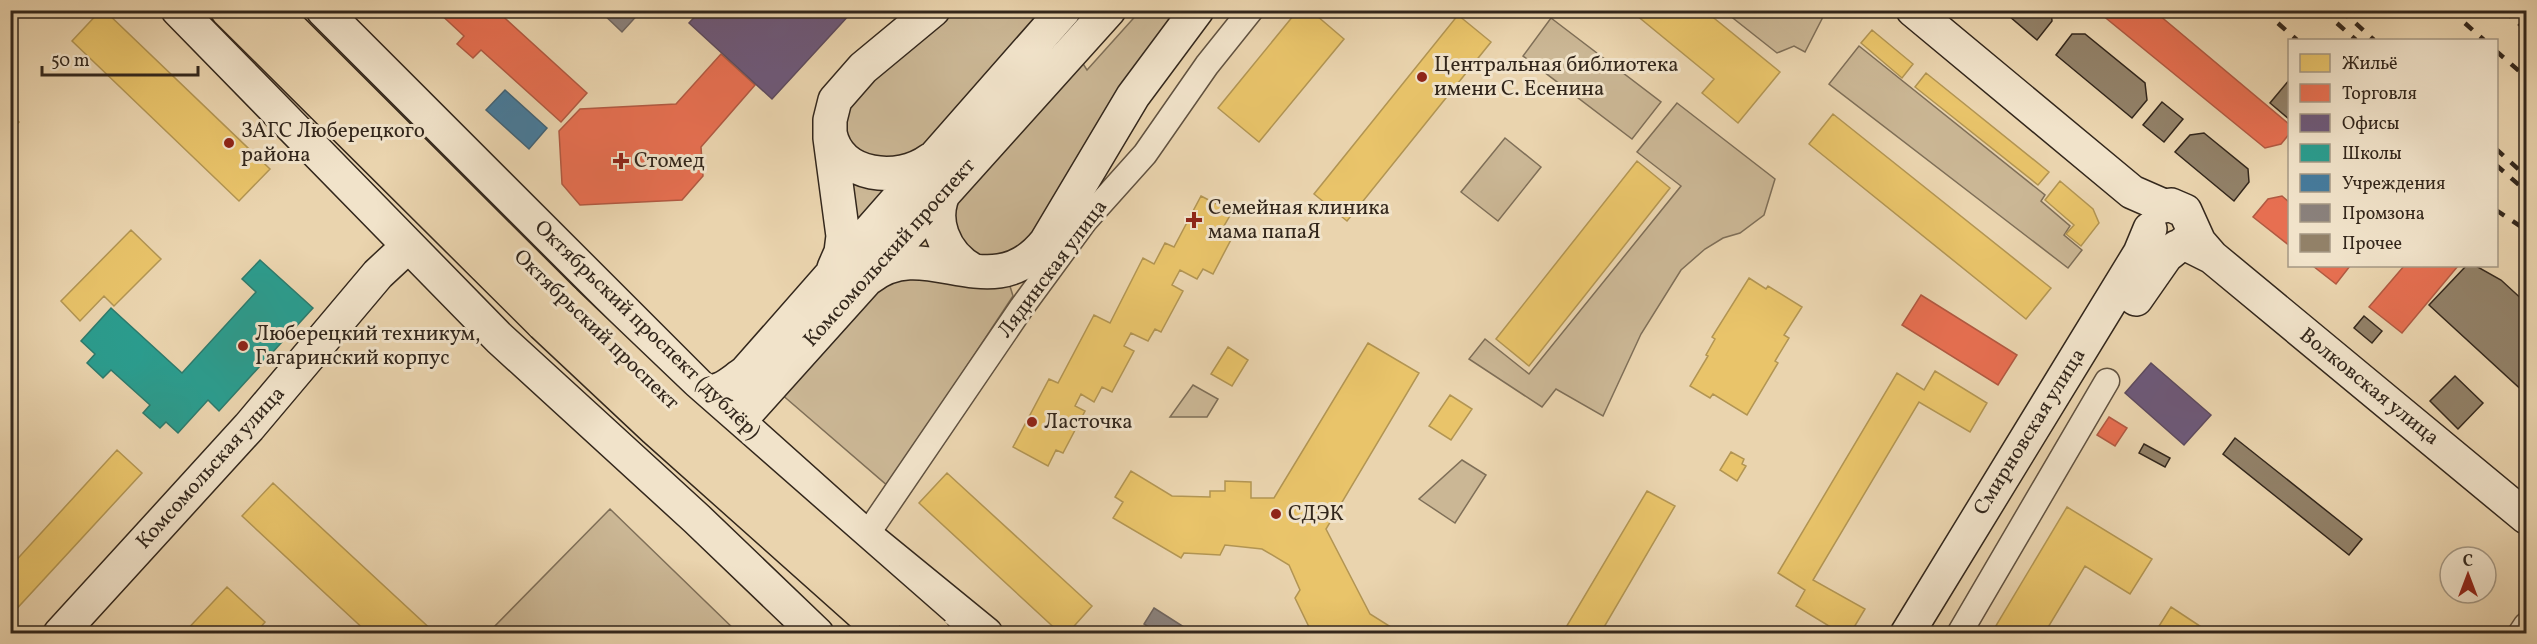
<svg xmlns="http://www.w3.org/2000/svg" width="2537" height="644" viewBox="0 0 2537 644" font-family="Vollkorn,serif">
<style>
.green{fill:#cbb795;stroke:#7f6f58;stroke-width:1.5}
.homes{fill:#e9c46a;stroke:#b29553;stroke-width:1.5}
.shops{fill:#e76f51;stroke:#b15941;stroke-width:1.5}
.offices{fill:#6d597a;stroke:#5c4a5e;stroke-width:1.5}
.schools{fill:#2a9d8f;stroke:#2d7a6c;stroke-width:1.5}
.public{fill:#457b9d;stroke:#406276;stroke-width:1.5}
.industry{fill:#8a817c;stroke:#70665f;stroke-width:1.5}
.building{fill:#928168;stroke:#33271c;stroke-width:1.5}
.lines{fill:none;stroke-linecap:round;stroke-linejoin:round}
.street-casing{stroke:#615240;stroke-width:27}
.secondary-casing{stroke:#33271c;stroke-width:36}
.primary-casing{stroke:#33271c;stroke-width:36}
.street{stroke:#f1e3ca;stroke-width:24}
.secondary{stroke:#f1e3ca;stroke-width:33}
.primary{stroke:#ead4ae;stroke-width:33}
.rail{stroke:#33271c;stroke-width:4.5;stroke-dasharray:10 10;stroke-linecap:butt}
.primary-bridge-casing{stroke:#33271c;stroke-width:36;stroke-linecap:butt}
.primary-bridge{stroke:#ead4ae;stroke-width:33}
.poi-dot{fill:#8f2418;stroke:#f1e3ca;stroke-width:2}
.labels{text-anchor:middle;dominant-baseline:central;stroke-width:6;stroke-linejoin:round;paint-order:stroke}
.poi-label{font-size:21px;fill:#33271c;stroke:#f1e3ca;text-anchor:start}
.street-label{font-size:21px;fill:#33271c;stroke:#f1e3ca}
</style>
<rect width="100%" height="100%" fill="#ead4ae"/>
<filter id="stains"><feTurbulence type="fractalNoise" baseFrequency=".00333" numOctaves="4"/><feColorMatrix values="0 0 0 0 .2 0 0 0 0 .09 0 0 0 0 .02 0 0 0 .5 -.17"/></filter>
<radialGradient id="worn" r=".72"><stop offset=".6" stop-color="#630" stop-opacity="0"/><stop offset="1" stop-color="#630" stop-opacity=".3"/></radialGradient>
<path class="green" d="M951,11H1029L1027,13L1036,20L909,161L853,156L842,113L897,54Z
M1140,11H1183L1021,253L971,257L964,252L950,211L1080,59L1087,70Z
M1724,11H1826L1805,52L1794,46L1777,53Z
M1551,18L1661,102L1632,139L1523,56Z
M1859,46L2045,195L2041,201L2070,226L2064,235L2082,250L2068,268L1829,84Z
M1677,103L1775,179L1764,215L1740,233L1723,238L1705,249L1681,270L1641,334L1603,416L1556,389L1542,407L1469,359L1485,339L1529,374L1681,186L1637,152Z
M1505,138L1541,167L1498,221L1461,192Z
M847,170L893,181L856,228Z
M893,277L1009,283L1013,296L888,486L780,393L865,297Z
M1193,385L1218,399L1207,417H1170Z
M1462,460L1486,475L1455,523L1419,499Z
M610,509L738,633H488Z"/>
<path class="homes" d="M10,10H25L10,26Z
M101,10H104L270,169L239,201L72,41Z
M1298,10H1310L1344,39L1259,142L1218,108Z
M1630,10H1704L1780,72L1738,123L1702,93L1714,79Z
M1458,15L1491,42L1347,221L1314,194Z
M1872,30L1913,64L1902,78L1861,43Z
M1926,73L2049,172L2038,185L1915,87Z
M10,114L19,122L10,131Z
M1833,114L2051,288L2026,319L1809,144Z
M1637,161L1670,188L1529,366L1496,339Z
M2060,181L2093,209L2099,223L2081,246L2066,234L2074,225L2045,200Z
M1201,196L1232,212L1224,226L1235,232L1213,274L1203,269L1197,279L1180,270L1172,285L1183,291L1161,332L1155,329L1148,341L1131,333L1124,346L1134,351L1112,392L1102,387L1094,402L1081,394L1075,406L1085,411L1063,453L1056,450L1048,466L1013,447L1049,379L1058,383L1094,315L1110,323L1143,258L1154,264L1165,243L1174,247Z
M131,230L161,259L114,306L104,296L80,321L61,301Z
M1749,278L1766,289L1768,286L1802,307L1784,335L1789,338L1775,361L1778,363L1747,415L1713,394L1710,398L1690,386L1708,356L1706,355L1715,339L1712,337Z
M1368,343L1419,373L1326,529L1370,614L1402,634H1306L1309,627L1295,598L1300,590L1289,565L1262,549L1225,545L1220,555L1184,553L1181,558L1113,518L1123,502L1115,497L1131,471L1172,496L1210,497V491H1225V481L1251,482V498H1274Z
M1228,347L1248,360L1232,386L1211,374Z
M1935,371L1987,403L1970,432L1919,402L1813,580L1865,609L1850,634H1842L1796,606L1805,590L1778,573L1897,373L1924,390Z
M1450,395L1472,409L1451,440L1429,426Z
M117,450L142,473L10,616V567Z
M1731,452L1744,459L1742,464L1746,466L1737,481L1720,470Z
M947,473L1092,606L1067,634H1061L919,503Z
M273,483L436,634H369L242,516Z
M1647,491L1675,506L1600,634H1562Z
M2067,507L2152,559L2130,594L2085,566L2044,634H1991Z
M227,587L265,622L255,634H183Z
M2171,607L2212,634H2154Z"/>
<path class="shops" d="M436,10H496L587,93L561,122L481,50L473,58L457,44L464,36Z
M2096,10H2153L2290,125V133L2281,144L2265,148Z
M721,54L755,85L701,147L703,176L682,200L580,205L562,184L559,131L580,109L676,104Z
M2282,196L2290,203V246L2253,217L2268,199Z
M2313,266H2350L2336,284Z
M2404,266H2458L2402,333L2369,307Z
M1921,295L2017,355L1998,385L1902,325Z
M2109,417L2127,428L2115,446L2097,435Z"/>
<path class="offices" d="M701,10H848L851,13L772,99L689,23Z
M2151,363L2211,415L2184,445L2125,393Z"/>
<path class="schools" d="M260,260L313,308L219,411L208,400L178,433L166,422L160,428L143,413L150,405L111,370L103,378L87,363L95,354L81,341L111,308L182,373L256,292L242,279Z"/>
<path class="public" d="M505,90L547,128L529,149L486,110Z"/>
<path class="industry" d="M599,10H642L622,32Z
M1154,608L1195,634H1160L1144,624Z"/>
<path class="building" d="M2002,10H2051L2052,21L2037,40Z
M2072,34H2085L2145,83L2147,100L2132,118L2056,55Z
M2290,79V120L2270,103Z
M2162,102L2183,119L2164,142L2143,125Z
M2204,133L2248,169L2249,182L2234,201L2175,152L2190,135Z
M2466,266H2476L2501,280L2526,303V394L2429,305Z
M2364,316L2382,331L2372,343L2354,328Z
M2455,376L2483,403L2458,429L2430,401Z
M2235,438L2362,539L2349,555L2223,454Z
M2144,444L2170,458L2165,467L2139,453Z"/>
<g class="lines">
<g class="street-casing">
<path id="street" d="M866,536L1022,307L1085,221L1145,154L1207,65L1251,10
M1959,634L2107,381
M2520,634L2526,625"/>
</g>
<g class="secondary-casing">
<path id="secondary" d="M178,10L499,338L697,519L817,634
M323,10L704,391L866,536L986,634
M1913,10L2132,192L2164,206L2171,205L2185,211L2199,242L2212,257
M830,133C839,178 899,183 930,160
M947,187C928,218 944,255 974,271
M2184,243L2212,257L2526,517
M834,268L841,252L843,236L830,138V120L835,100L863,68L933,10
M869,278C926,232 991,311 1046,242L1133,96L1197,10
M2136,299L2166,256L2177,247
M704,391C721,394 731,382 745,373L1064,10
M725,437L1109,10
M60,634L249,427L378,274L407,247
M1907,634L2140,253L2150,229"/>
</g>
<g class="primary-casing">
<path id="primary" d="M227,10L543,324
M272,10L565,302"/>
</g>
<use href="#street" class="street"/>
<use href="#secondary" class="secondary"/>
<use href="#primary" class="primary"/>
<path class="rail" d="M2263,10L2297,40
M2322,10L2356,40
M2341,10L2374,40
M2450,10L2484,40
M2504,10L2526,30
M2496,51L2526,77
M2496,149L2526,176
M2496,165L2526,191
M2496,210L2526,230"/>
<g class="primary-bridge-casing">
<path id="primary-bridge" d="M565,302L675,407L934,634
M543,324L655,429L885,634"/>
</g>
<use href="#primary-bridge" class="primary-bridge"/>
</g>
<g class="poi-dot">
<circle cx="1422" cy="77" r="6"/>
<circle cx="229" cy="143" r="6"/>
<path d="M618 152h6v6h6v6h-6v6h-6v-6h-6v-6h6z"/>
<path d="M1191 211h6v6h6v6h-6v6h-6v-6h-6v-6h6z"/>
<circle cx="243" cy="346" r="6"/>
<circle cx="1032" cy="422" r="6"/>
<circle cx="1276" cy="514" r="6"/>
</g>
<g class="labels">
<g class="poi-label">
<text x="1434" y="65">Центральная библиотека<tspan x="1434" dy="24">имени С. Есенина</tspan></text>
<text x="241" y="131">ЗАГС Люберецкого<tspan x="241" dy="24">района</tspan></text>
<text x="634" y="161">Стомед</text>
<text x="1208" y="208">Семейная клиника<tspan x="1208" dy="24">мама папаЯ</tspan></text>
<text x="255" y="334">Люберецкий техникум,<tspan x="255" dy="24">Гагаринский корпус</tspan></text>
<text x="1044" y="422">Ласточка</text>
<text x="1288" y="514">СДЭК</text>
</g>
<g class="street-label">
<text transform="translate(890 253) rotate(-48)">Комсомольский проспект</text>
<text transform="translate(1053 269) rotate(-53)">Лядинская улица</text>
<text transform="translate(596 330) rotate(44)">Октябрьский проспект</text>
<text transform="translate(647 330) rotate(44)">Октябрьский проспект (дублёр)</text>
<text transform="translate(2369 387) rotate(39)">Волковская улица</text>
<text transform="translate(2030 432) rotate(-58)">Смирновская улица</text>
<text transform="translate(211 468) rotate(-48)">Комсомольская улица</text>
</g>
</g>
<rect width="2537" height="644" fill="none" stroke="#ead4ae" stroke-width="36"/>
<rect x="12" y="12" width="2513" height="620" fill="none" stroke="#33271c" stroke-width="3"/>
<rect x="18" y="18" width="2501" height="608" fill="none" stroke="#33271c" stroke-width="1.5"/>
<rect x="2288" y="39" width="210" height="228" fill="#f1e3ca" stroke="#a59884" stroke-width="1.5"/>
<rect x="2300" y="54" width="30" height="18" fill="#e9c46a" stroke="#a59884" stroke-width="1.5"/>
<text x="2342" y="69" font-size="18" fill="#33271c">Жильё</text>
<rect x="2300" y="84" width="30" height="18" fill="#e76f51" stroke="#a59884" stroke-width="1.5"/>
<text x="2342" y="99" font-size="18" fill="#33271c">Торговля</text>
<rect x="2300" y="114" width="30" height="18" fill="#6d597a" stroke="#a59884" stroke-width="1.5"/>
<text x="2342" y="129" font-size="18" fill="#33271c">Офисы</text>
<rect x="2300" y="144" width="30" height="18" fill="#2a9d8f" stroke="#a59884" stroke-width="1.5"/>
<text x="2342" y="159" font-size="18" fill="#33271c">Школы</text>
<rect x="2300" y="174" width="30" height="18" fill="#457b9d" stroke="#a59884" stroke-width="1.5"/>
<text x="2342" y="189" font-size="18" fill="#33271c">Учреждения</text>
<rect x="2300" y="204" width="30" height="18" fill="#8a817c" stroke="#a59884" stroke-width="1.5"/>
<text x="2342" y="219" font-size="18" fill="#33271c">Промзона</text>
<rect x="2300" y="234" width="30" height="18" fill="#928168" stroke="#a59884" stroke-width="1.5"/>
<text x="2342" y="249" font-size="18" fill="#33271c">Прочее</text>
<g transform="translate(2468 575)"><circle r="28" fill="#f1e3ca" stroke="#a59884" stroke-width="1.5"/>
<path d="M0-4.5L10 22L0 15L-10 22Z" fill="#8f2418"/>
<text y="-9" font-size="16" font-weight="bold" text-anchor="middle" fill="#33271c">С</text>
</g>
<path d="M42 66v9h156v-9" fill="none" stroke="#33271c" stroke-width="3"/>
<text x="51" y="66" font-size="18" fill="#33271c" stroke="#f1e3ca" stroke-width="4.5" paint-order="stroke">50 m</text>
<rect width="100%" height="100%" filter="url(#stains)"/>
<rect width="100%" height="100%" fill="url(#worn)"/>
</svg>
